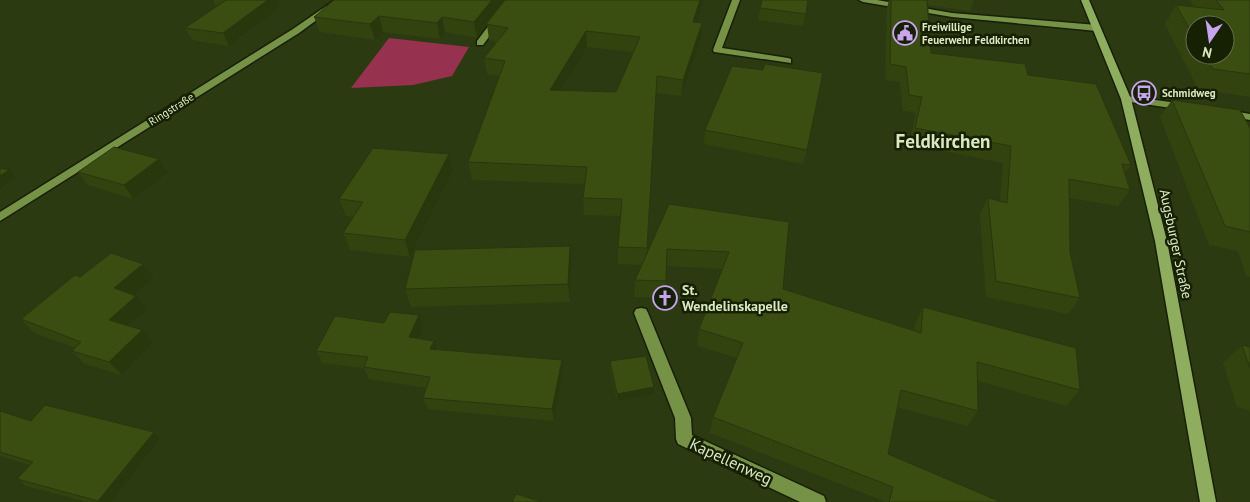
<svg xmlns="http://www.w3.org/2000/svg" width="1250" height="502" viewBox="0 0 1250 502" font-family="'PT Sans',sans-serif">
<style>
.green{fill:#96324f}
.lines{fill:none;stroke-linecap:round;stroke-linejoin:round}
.minor-casing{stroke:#172008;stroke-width:3}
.major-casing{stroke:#172008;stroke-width:3}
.minor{fill:#769246;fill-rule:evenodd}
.major{fill:#8fad5e;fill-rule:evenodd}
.wall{fill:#32430f;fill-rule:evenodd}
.shaded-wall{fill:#29370d}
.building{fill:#3a4e12;stroke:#29370d;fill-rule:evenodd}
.labels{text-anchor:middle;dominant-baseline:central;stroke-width:5;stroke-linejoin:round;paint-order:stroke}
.far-poi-label{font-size:11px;font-weight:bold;fill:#d9e9c2;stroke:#162002;text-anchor:start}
.far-street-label{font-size:11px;fill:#d9e9c2;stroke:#162002}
.street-label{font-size:14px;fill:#d9e9c2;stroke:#162002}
.poi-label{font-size:14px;font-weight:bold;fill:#d9e9c2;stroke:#162002;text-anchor:start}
.near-street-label{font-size:16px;fill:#d9e9c2;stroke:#162002}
.district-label{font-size:19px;font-weight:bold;fill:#d9e9c2;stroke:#162002}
</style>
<rect width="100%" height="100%" fill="#2c3a12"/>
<path class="green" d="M389,38L469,47L452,76L413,85L351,88Z"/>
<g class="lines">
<g class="minor-casing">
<path id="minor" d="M335,0H344L299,33L0,221V212L293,29Z
M508,0H516L483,45H477V41Z
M732,0H740L722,48L788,58L791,59V63L714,52L713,50Z
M859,0H877L952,13L1097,25L1101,28L1097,31L952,17L863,2Z
M1126,96L1185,104L1190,107L1185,110L1123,101L1121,99Z
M1227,110L1250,114V120L1223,115V111Z
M641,308L646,309L648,313L691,418L692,435L824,496L826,502H800L678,444L676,439L675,418L634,313L636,309Z"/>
</g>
<g class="major-casing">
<path id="major" d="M1081,0H1089L1131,99L1167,241L1216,502H1200L1155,241L1121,99Z"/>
</g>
<use href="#minor" class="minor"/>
<use href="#major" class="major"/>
</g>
<path class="wall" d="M213,0H277L280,7L229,46L192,40L185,28L216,7Z
M808,0L803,26L758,20L760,8Z
M888,0H974L970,11L928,5L931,53L1028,75L1131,165L1125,173L1130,190L1118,206L1070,198V252L1080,298L1068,314L986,297L980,214L988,198L1000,201L1003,163L909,144L916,113L903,111L900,82L885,80L887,8L889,0Z
M1190,0H1250V97L1198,89L1165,24L1176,5L1194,7ZM1195,25L1225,55H1195Z
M702,6L697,22L702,23L701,39L681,96L656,93L647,253L669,204L783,289L914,331L915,324L923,307L1080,390L1066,406L978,381V411L967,426L897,407L888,454L1001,502H884V501L710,433L713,417L737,358L697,346L699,329L723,269L667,266L665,298L634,297L635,280L641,265L618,264V247L620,216L584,215L583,198L585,184L472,180L468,162L499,76L487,74L484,58L497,42L489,40L487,25L477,38L445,32L440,39L383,32L375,40L320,32L314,17ZM587,47L633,52L616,92L561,90Z
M1172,100L1250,128V277L1246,276L1238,251L1209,245L1160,117Z
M705,130L807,150L803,164L704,144Z
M453,171L410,257L350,250L343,233L353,217L346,216L339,199Z
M78,172L168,173L133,199L88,185Z
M571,264L570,302L411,307L405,289Z
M80,277L154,278L133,295L147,309L129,326L153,343L122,375L85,364L72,351L75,348L34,333L21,319Z
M419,315L423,327L418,338L434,341L436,349L562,360L563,372L554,421L428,409L423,398L427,388L369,379L364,368L322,363L316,351L384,323Z
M1242,345L1250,347V413L1249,410L1237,407L1223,363Z
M610,361L654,394L617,401L610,368Z
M0,411L31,421L160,439L111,502H87L26,486L17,479L30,465L0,456Z"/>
<path class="shaded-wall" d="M266,0H277L280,7L229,46L223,33Z
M492,0H506L477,38L474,22Z
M700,0H703L702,6L692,38L693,22Z
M379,16L383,32L375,40L370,24Z
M442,17L445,32L440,39L437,23Z
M702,23L701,39L681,96L683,80Z
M586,31L587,47L551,106L550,90Z
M449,154L453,171L410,257L405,240Z
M159,159L168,173L133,199L124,185Z
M9,170L15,177L0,188V176Z
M570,246L571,264L570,302L568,284Z
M143,264L154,278L125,302L114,288Z
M136,296L147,309L121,333L109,320Z
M419,315L423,327L414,349L409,337Z
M142,330L153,343L122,375L109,362Z
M434,341L438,353L430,349Z
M562,360L563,372L554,421L552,409Z
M654,387V394L617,401V394Z
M154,432L160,439L111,502H100L98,501Z"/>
<path class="building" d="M226,0H268L223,33L185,28Z
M334,0H492L474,22L442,17L437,23L379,16L370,24L314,17Z
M505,0H700L693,22L702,23L683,80L657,76L647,248L618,247L622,199L583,198L587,167L468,162L505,61L484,58L508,28L486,24ZM586,31L640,37L616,92L550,90Z
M762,0H808L806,14L760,8Z
M891,0H927L931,53L1025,64L1028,75L1096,84L1131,165L1122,164L1130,190L1069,179L1070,252L1080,298L996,281L988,198L1007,203L1011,146L915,128L922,97L909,95L906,67L890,64Z
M1216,0H1250V74L1213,69L1205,55H1225V25H1195V38L1176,5L1224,10Z
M765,64L823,73L807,150L705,130L732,66L763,70Z
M1172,100L1240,110L1250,128V232L1225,226Z
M114,147L159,159L124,185L78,172Z
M373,148L449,154L405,240L343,233L363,202L339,199Z
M0,168L9,170L0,176Z
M669,204L789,222L783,289L921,333L923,307L1076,348L1080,390L977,362L978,411L901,390L888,454L1001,502H889L893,487L713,417L743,343L699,329L729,252L667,249L666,281L635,280Z
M570,246L568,284L405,289L415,250Z
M111,253L143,264L114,288L136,296L109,320L142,330L109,362L72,351L81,342L21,319L75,275L80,277Z
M390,312L419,315L409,337L434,341L430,349L562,360L552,409L423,398L430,377L364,367L368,357L316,351L335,316L384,323Z
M1242,345L1250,347V368Z
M646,356L654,387L617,394L610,361Z
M45,405L154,432L98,501L17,479L33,462L0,452V411L31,421Z
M516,494L542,502H512Z"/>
<defs>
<g id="civic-ring" transform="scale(1.25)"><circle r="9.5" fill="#162002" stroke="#c9a5ee" stroke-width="1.5"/><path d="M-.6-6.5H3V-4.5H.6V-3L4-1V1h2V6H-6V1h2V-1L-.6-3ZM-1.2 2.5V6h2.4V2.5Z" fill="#c9a5ee"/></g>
<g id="bus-ring" transform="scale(1.25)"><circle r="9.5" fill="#162002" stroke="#c9a5ee" stroke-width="1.5"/><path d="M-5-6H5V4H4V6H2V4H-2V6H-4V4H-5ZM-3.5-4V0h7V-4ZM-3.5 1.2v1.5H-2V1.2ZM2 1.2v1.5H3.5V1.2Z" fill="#c9a5ee"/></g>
<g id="church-ring" transform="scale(1.25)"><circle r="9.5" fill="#162002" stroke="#c9a5ee" stroke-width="1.5"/><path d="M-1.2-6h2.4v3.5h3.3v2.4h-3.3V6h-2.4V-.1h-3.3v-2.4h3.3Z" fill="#c9a5ee"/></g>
</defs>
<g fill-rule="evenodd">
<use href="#civic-ring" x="905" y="33"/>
<use href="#bus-ring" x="1144" y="93"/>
<use href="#church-ring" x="665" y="298"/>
</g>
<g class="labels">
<g class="far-poi-label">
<text x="922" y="27">Freiwillige<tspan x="922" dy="13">Feuerwehr Feldkirchen</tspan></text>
<text x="1162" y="93">Schmidweg</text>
</g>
<g class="far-street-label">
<text transform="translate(171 109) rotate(-32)">Ringstraße</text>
</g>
<g class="street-label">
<text transform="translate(1176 244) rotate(78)">Augsburger Straße</text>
</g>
<g class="poi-label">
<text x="682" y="290">St.<tspan x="682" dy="16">Wendelinskapelle</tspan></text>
</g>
<g class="near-street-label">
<text transform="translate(731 461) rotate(25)">Kapellenweg</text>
</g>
<g class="district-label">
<text x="943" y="141">Feldkirchen</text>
</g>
</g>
<g transform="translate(1210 40) rotate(193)"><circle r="24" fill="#162002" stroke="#64704f"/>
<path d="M0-4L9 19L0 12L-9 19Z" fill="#c9a5ee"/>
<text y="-8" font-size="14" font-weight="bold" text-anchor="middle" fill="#d9e9c2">N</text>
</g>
</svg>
